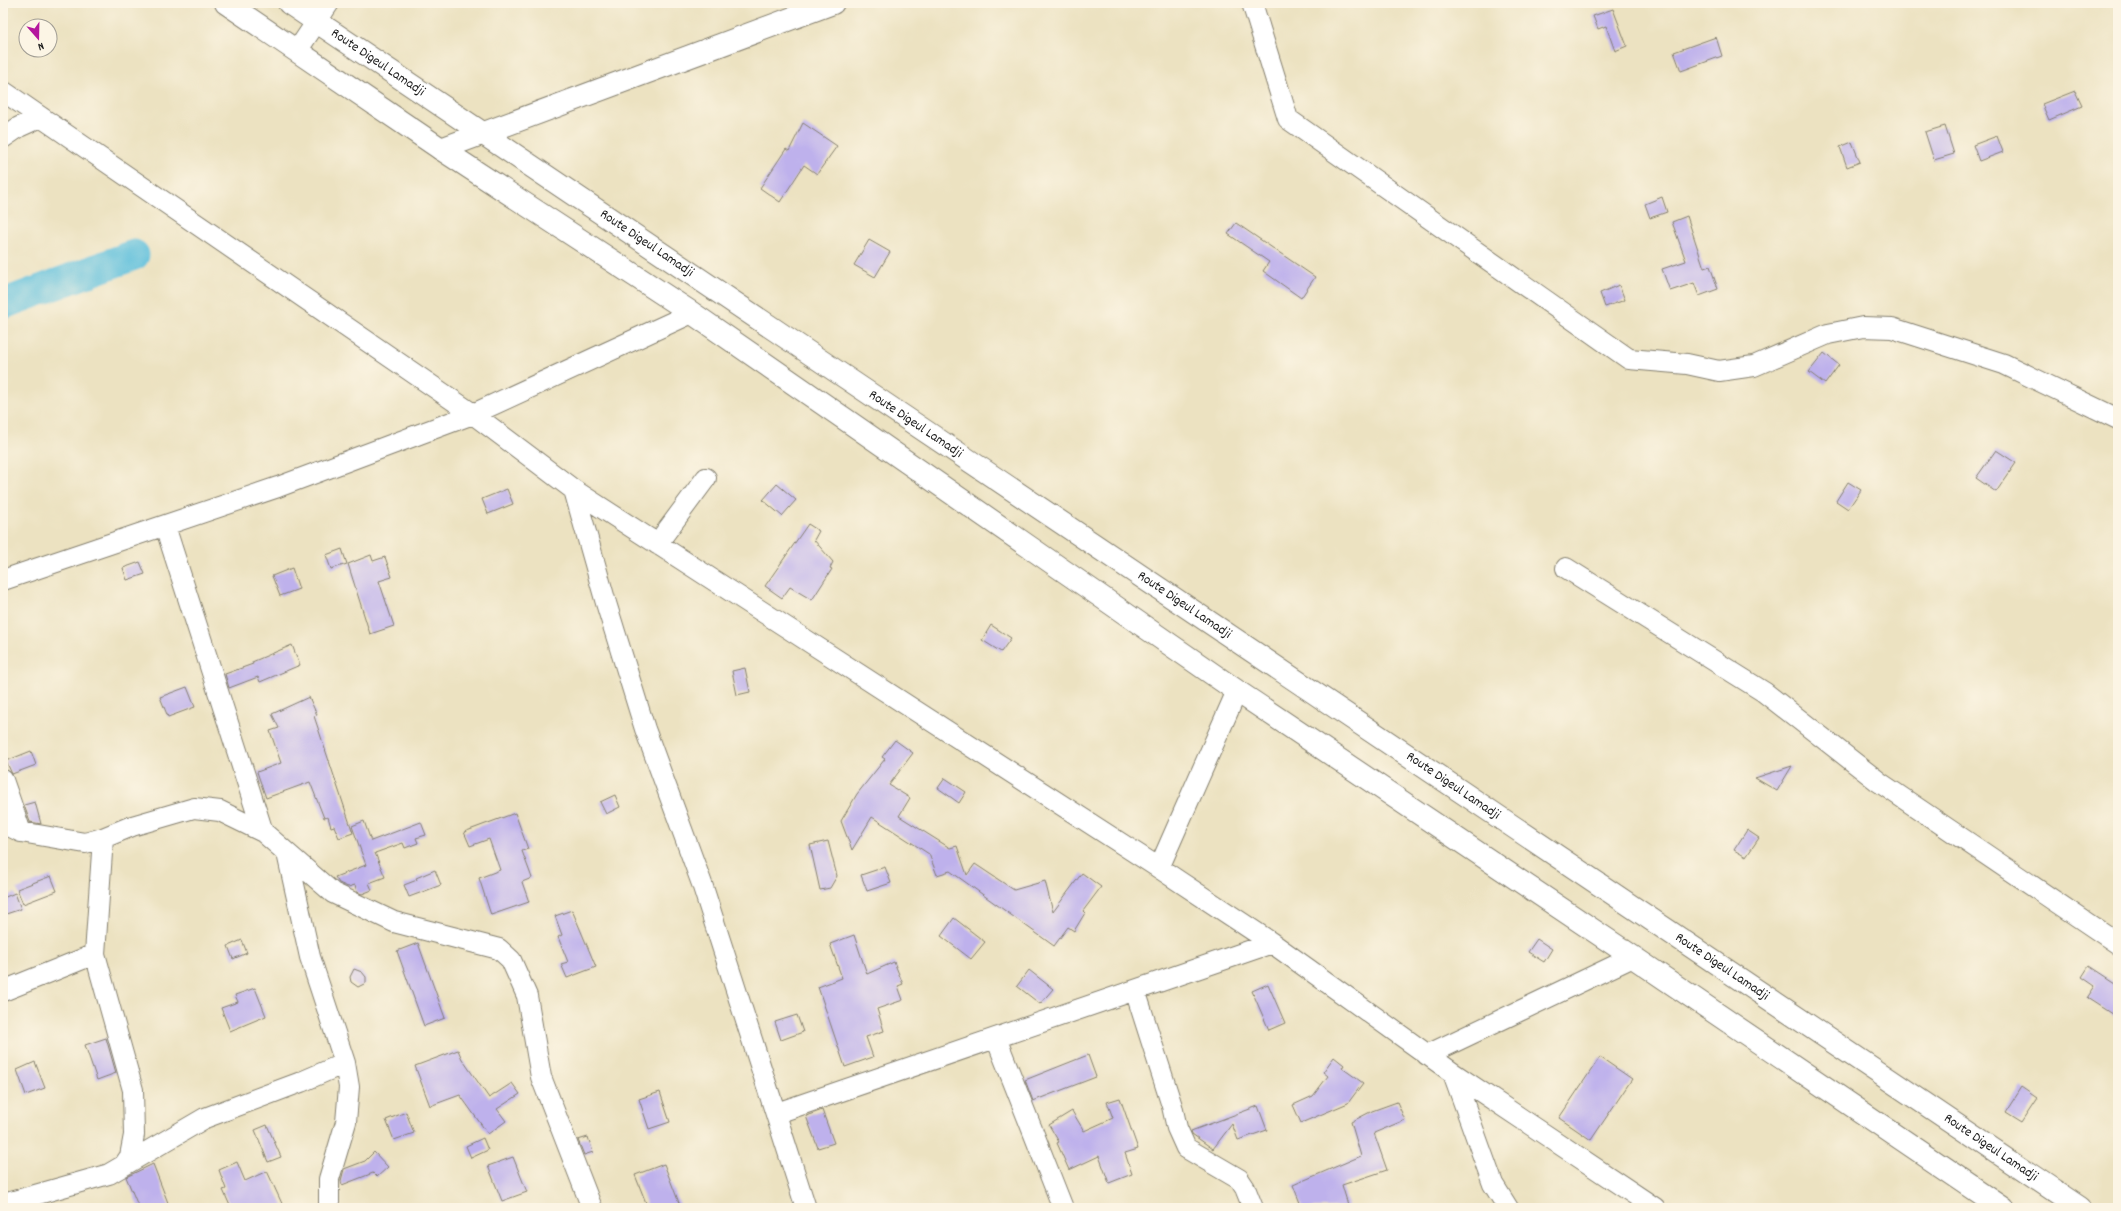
<svg xmlns="http://www.w3.org/2000/svg" width="2121" height="1211" viewBox="0 0 2121 1211" font-family="Dekko,sans-serif">
<style>
.lines{fill:none;stroke-linecap:round;stroke-linejoin:round}
.river{stroke:#5dbfdc;stroke-width:31}
.building{fill:#beb1ec}
.street-casing{stroke:#847f6e;stroke-width:22}
.secondary-casing{stroke:#847f6e;stroke-width:24}
.street{stroke:#fff;stroke-width:20}
.secondary{stroke:#fff;stroke-width:22}
.labels{text-anchor:middle;dominant-baseline:central;stroke-width:3;stroke-linejoin:round;paint-order:stroke}
.street-label{font-size:14px;fill:#1c1c1c;stroke:#fcf5e5}
</style>
<rect width="100%" height="100%" fill="#fcf5e5"/>
<filter id="ink" filterUnits="userSpaceOnUse"><feTurbulence type="fractalNoise" baseFrequency=".025" numOctaves="2"/><feDisplacementMap in="SourceGraphic" scale="8" xChannelSelector="R" yChannelSelector="G"/><feConvolveMatrix kernelMatrix="1 2 1 2 8 2 1 2 1" color-interpolation-filters="sRGB"/></filter>
<filter id="wash" filterUnits="userSpaceOnUse"><feTurbulence type="fractalNoise" baseFrequency=".012" numOctaves="4" result="noise"/><feDisplacementMap in="SourceGraphic" scale="16" xChannelSelector="R" yChannelSelector="G"/><feGaussianBlur stdDeviation="0.9" result="paint"/><feColorMatrix in="noise" values="0 0 0 0 0 0 0 0 0 0 0 0 0 0 0 0 0 1.4 0 .05"/><feComposite in="paint" operator="in"/></filter>
<g filter="url(#wash)">
<rect width="100%" height="100%" fill="#ece2c1"/>
<g class="lines">
<path class="river" d="M3,304L134,255"/>
</g>
<g id="blocks">
<path class="building" d="M1613,9L1627,46L1615,51L1606,26L1598,29L1593,16Z
M1716,37L1722,56L1681,71L1674,52Z
M2075,91L2082,106L2049,120L2042,104Z
M803,123L837,146L817,174L804,165L780,202L760,188L786,149L789,151Z
M1945,126L1954,154L1934,160L1925,132Z
M1997,136L2003,152L1979,161L1973,145Z
M1852,142L1860,162L1847,167L1840,147Z
M1662,197L1667,212L1650,218L1645,204Z
M1687,216L1704,268L1710,266L1718,289L1699,296L1694,283L1670,291L1662,269L1686,261L1672,222Z
M1236,223L1315,277L1301,298L1263,271L1269,262L1228,234Z
M869,240L890,252L875,277L854,265Z
M1619,285L1625,300L1605,307L1600,293Z
M1824,353L1839,365L1825,384L1809,372Z
M1996,450L2016,463L1996,492L1976,478Z
M1848,482L1861,490L1848,509L1836,501Z
M777,484L796,500L782,516L763,500Z
M507,489L513,504L488,514L482,499Z
M808,524L819,531L814,540L833,562L830,568L832,569L812,600L790,587L782,598L765,586Z
M342,549L347,564L331,569L326,555Z
M371,555L373,561L385,557L392,577L379,581L394,626L370,634L348,564Z
M140,562L145,574L127,580L123,568Z
M292,568L299,589L280,596L272,576Z
M991,625L1011,638L1001,652L982,640Z
M292,645L300,665L260,682L258,677L229,688L225,674L253,664L252,662Z
M745,668L750,692L737,695L732,671Z
M187,687L195,707L168,717L160,697Z
M309,697L317,715L314,716L353,833L339,838L334,826L331,827L328,817L324,818L310,782L266,798L257,772L281,763L270,731L279,728L272,714Z
M895,740L913,753L889,785L910,798L899,816L950,848L957,846L967,875L975,864L1014,890L1045,881L1053,912L1082,873L1101,887L1083,911L1085,913L1074,931L1068,927L1054,946L950,871L937,875L929,854L872,817L852,850L841,821L857,794L885,759L882,757Z
M31,751L36,765L12,774L6,761Z
M1792,766L1777,791L1755,778Z
M945,778L966,792L959,803L938,788Z
M615,795L620,807L606,814L600,802Z
M35,802L41,824L30,822L24,805Z
M515,813L528,849L522,851L532,878L522,882L529,902L491,915L479,878L500,870L489,839L470,846L464,832Z
M364,821L371,841L421,822L426,835L416,838L418,843L405,848L403,843L375,853L385,877L369,883L372,890L362,894L357,892L355,885L348,887L339,883L335,877L366,865L352,826Z
M1747,830L1759,838L1746,857L1734,850Z
M828,841L837,876L830,888L820,890L810,845Z
M885,867L891,883L867,891L861,875Z
M435,870L441,885L409,897L404,885L417,880L416,878Z
M51,876L57,891L23,904L17,889Z
M15,893L21,909L3,915V898Z
M572,910L596,967L567,978L561,964L568,962L558,937L562,935L555,916Z
M954,918L985,942L971,959L941,936Z
M854,935L867,974L894,962L903,984L898,986L903,1000L877,1009L884,1031L866,1037L873,1057L845,1067L818,987L842,978L830,944Z
M1537,939L1552,949L1544,962L1528,952Z
M242,940L247,953L233,959L228,946Z
M418,943L445,1018L424,1026L397,951Z
M2089,966L2118,985V1018L2087,998L2095,986L2082,977Z
M354,969L362,972L366,977V983L358,987L351,982L350,977Z
M1029,970L1053,989L1040,1004L1017,986Z
M1268,984L1285,1023L1269,1030L1252,991Z
M255,988L266,1016L230,1031L221,1008L238,1002L235,995Z
M797,1015L803,1032L781,1040L775,1022Z
M106,1038L116,1073L97,1080L85,1045Z
M458,1050L462,1059L489,1098L512,1083L520,1094L497,1109L506,1121L488,1134L460,1095L430,1106L415,1066Z
M1088,1055L1096,1077L1033,1101L1025,1080Z
M1334,1057L1344,1065L1342,1068L1363,1083L1348,1103L1301,1123L1293,1105L1313,1096L1328,1076L1323,1072Z
M1600,1057L1632,1079L1591,1140L1559,1118Z
M35,1062L45,1088L26,1095L17,1070Z
M2021,1087L2037,1098L2021,1122L2005,1112Z
M660,1092L670,1122L649,1129L639,1099Z
M1120,1098L1138,1149L1125,1153L1132,1174L1109,1183L1099,1156L1069,1170L1057,1143L1059,1142L1049,1125L1072,1111L1084,1131L1113,1118L1107,1102Z
M1397,1102L1405,1120L1374,1133L1387,1170L1342,1185L1349,1208H1302L1293,1185L1361,1156L1351,1122L1372,1111Z
M1258,1106L1267,1130L1238,1140L1232,1124L1213,1149L1192,1134L1191,1131Z
M822,1110L834,1143L818,1148L806,1116Z
M406,1112L414,1133L394,1140L386,1120Z
M267,1125L281,1157L268,1162L255,1130Z
M588,1137L593,1152L584,1155L578,1140Z
M483,1138L488,1150L471,1158L466,1146Z
M374,1152L388,1167L377,1177L373,1173L342,1185L341,1181L344,1169L365,1161Z
M513,1157L527,1192L502,1201L488,1166Z
M237,1162L245,1181L267,1171L284,1208H231L223,1190L226,1189L219,1170Z
M153,1164L170,1208H139L126,1177Z
M664,1164L681,1208H648L635,1175Z"/>
</g>
</g>
<g filter="url(#ink)">
<use href="#blocks" fill-opacity="0" stroke="#847f6e" stroke-width="1"/>
<g class="lines">
<g class="street-casing">
<path id="street" d="M1252,3L1288,119L1629,359L1687,364L1719,371L1754,366L1828,334L1863,327L1892,328L2004,364L2118,419
M297,51L329,3
M3,91L473,414L574,490L1159,868L1272,943L1453,1073L1655,1208
M3,138L19,127L41,117
M574,490L606,603L645,729L702,884L806,1208
M165,526L263,832
M657,544L706,478
M1566,568L1764,692L1879,782L2118,944
M3,580L278,487L473,414L692,313
M3,780L21,832
M3,823L21,832L85,843L103,838L132,826L194,808L220,811L263,832L333,893L394,922L499,949L511,960L527,996L541,1077L592,1208
M287,853L310,957L345,1063L349,1087L346,1122L329,1179V1208
M1159,868L1237,691
M95,954L133,1090L134,1135L130,1156L124,1165
M1135,990L1172,1106L1177,1128L1186,1148L1239,1179L1245,1188L1253,1208
M3,991L95,954L103,838
M996,1038L1063,1208
M1427,1055L1633,957
M1453,1073L1493,1184L1508,1208
M777,1113L1272,943
M3,1204L109,1174L205,1118L301,1082L345,1063"/>
</g>
<g class="secondary-casing">
<g id="secondary">
<path d="M226,3L441,149L692,313L1237,691L1633,957L2003,1208"/>
<path id="s1" d="M289,3L2080,1208"/>
<path d="M441,149L833,3"/>
</g>
</g>
<use href="#street" class="street"/>
<use href="#secondary" class="secondary"/>
</g>
</g>
<g class="labels">
<g class="street-label">
<text stroke="none"><textPath href="#s1" startOffset="107">Route Digeul Lamadji</textPath></text>
<text stroke="none"><textPath href="#s1" startOffset="431">Route Digeul Lamadji</textPath></text>
<text stroke="none"><textPath href="#s1" startOffset="755">Route Digeul Lamadji</textPath></text>
<text stroke="none"><textPath href="#s1" startOffset="1079">Route Digeul Lamadji</textPath></text>
<text stroke="none"><textPath href="#s1" startOffset="1403">Route Digeul Lamadji</textPath></text>
<text stroke="none"><textPath href="#s1" startOffset="1727">Route Digeul Lamadji</textPath></text>
<text stroke="none"><textPath href="#s1" startOffset="2051">Route Digeul Lamadji</textPath></text>
</g>
</g>
<rect width="2121" height="1211" fill="none" stroke="#fcf5e5" stroke-width="16"/>
<g transform="translate(38 38) rotate(160)"><circle r="19" fill="#fcf5e5" stroke="#a29e95"/>
<path d="M0-3L7 15L0 10L-7 15Z" fill="#b5179e"/>
<text y="-6" font-size="11" font-weight="bold" text-anchor="middle" fill="#1c1c1c">N</text>
</g>
</svg>
